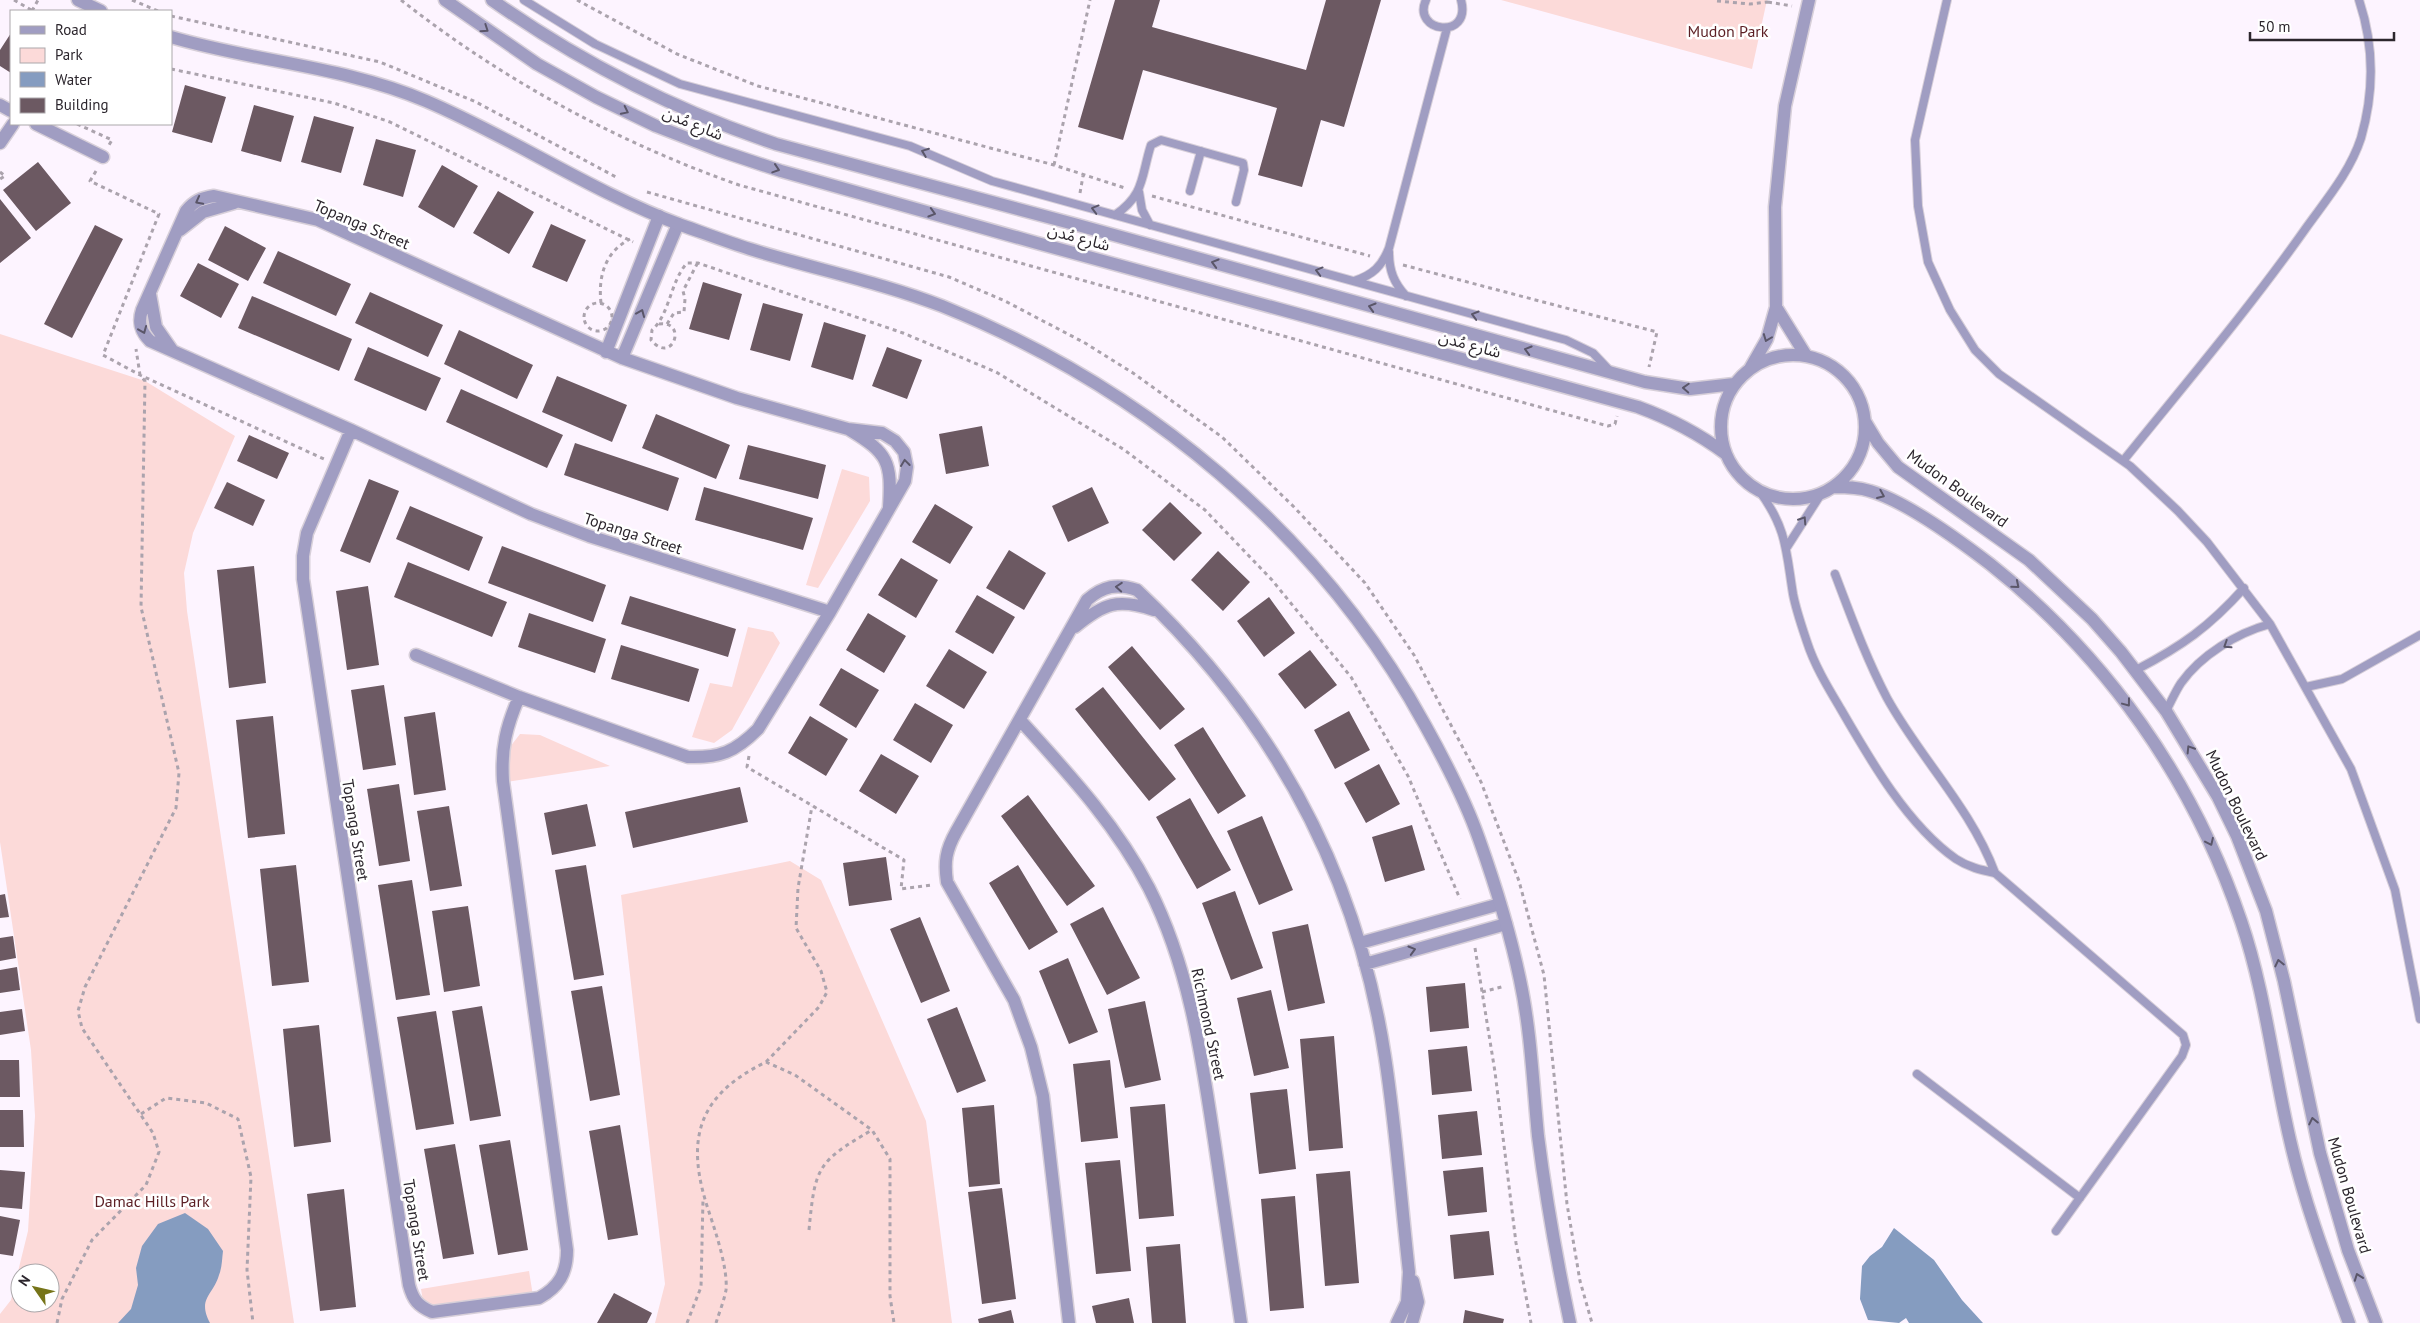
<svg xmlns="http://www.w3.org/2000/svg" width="2420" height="1323" viewBox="0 0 2420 1323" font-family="'PT Sans','Noto Sans Arabic',sans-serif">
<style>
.green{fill:#fcdad9;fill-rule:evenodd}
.water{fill:#859cc0}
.building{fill:#6c5962}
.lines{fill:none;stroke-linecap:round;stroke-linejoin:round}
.service-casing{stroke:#d7cfd9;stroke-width:10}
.minor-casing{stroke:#d7cfd9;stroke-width:15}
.tertiary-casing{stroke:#d7cfd9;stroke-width:15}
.path{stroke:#aba3ad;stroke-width:3;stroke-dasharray:4 4;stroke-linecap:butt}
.service{stroke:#a09dc2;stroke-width:8}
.minor{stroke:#a09dc2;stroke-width:12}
.tertiary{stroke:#a09dc2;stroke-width:12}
.oneway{stroke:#5a5669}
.labels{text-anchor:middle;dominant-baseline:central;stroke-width:5;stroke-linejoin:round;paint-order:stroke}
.park-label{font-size:16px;fill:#5c1f24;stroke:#fff}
.street-label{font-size:16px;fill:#2c262d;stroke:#fff}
</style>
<rect width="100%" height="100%" fill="#fdf4ff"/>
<path class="green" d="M1501,0H1767L1752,69Z
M0,334L145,381L235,436L193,533L184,573L187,611L294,1323H0V1314L11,1300L28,1231L35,1116L31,1050L0,842ZM20,1273H50V1303H20Z
M842,469L869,477L870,501L818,588L806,585Z
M748,627L773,632L780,643L732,730L714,743L692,737L710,683L732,687Z
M520,734L540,735L610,766L506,782V752Z
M790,861L821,880L926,1121L952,1323H655L665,1284L621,895Z
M529,1271L533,1296L425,1313L421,1289Z"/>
<path class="water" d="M185,1213L208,1229L223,1251C222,1259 222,1268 219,1275C213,1296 197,1298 210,1323H118L131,1309L138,1285L136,1268L142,1246L158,1224Z
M1894,1228L1934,1260L1962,1300L1983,1323H1909L1906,1318L1899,1323L1868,1320L1860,1299L1862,1266L1870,1256L1882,1247Z"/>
<path class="building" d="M1115,0H1160L1152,27L1306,70L1326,0H1381L1344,127L1321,120L1302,187L1258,175L1277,108L1143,70L1123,140L1078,127Z
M11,33V73L0,66V50Z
M185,85L226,97L212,143L172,132Z
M254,105L294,116L281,162L241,151Z
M314,116L354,127L341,173L301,162Z
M376,139L416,150L403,197L363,185Z
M38,162L71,203L36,231L3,190Z
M442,165L478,186L454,228L418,207Z
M498,191L534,212L509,254L473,233Z
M0,199L31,238L0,263Z
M551,224L586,240L567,282L532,267Z
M95,225L123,239L72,338L44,324Z
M225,226L266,248L248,281L208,260Z
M278,251L351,284L336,316L263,283Z
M198,263L239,284L221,318L180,296Z
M703,282L742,294L729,340L689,329Z
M370,292L443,325L428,357L355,323Z
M252,296L352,339L339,371L238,328Z
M763,303L803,314L790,361L750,350Z
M824,322L866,335L853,380L811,367Z
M459,330L533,365L517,399L444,364Z
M368,347L441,378L426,411L354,380Z
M887,347L922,360L907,399L872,386Z
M557,376L627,405L612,442L542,412Z
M461,389L563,435L547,468L446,422Z
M656,414L730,445L716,479L642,448Z
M982,426L989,466L946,474L939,434Z
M249,435L289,453L277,479L237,461Z
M575,443L679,478L668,511L564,475Z
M748,445L826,465L818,499L739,479Z
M369,479L399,491L370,563L340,551Z
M227,482L265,500L253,526L214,508Z
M704,487L813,518L803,550L695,520Z
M1092,487L1109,523L1068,542L1052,506Z
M1170,502L1202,533L1174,561L1142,530Z
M935,504L973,527L950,564L912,542Z
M410,506L483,537L469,571L396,539Z
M502,546L606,585L593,622L488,583Z
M1009,550L1046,573L1024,610L986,588Z
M1218,551L1250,582L1223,611L1191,580Z
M901,558L938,580L916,618L878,595Z
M408,562L507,602L492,637L394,597Z
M254,566L266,683L229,688L217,570Z
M368,586L379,665L347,670L336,591Z
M977,595L1015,617L993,654L955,632Z
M630,596L736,629L728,657L621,624Z
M1269,597L1295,633L1264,657L1237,621Z
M529,613L606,639L595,673L518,647Z
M868,613L906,636L884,673L846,650Z
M621,645L699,669L689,702L611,679Z
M1132,646L1185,709L1160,730L1108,667Z
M949,649L987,672L964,709L926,686Z
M1310,650L1337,685L1305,709L1278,674Z
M841,668L879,690L856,728L819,705Z
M384,685L396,765L363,770L351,690Z
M1103,687L1176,779L1149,801L1075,709Z
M915,703L953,725L931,763L893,740Z
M1349,711L1370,750L1335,769L1314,730Z
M435,712L446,790L414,795L404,717Z
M273,716L285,834L248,838L236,720Z
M810,716L848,739L826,776L788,753Z
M1203,727L1246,796L1218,814L1174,745Z
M881,754L919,776L896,814L859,791Z
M1379,764L1400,804L1366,823L1344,783Z
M399,784L410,861L379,866L367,789Z
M740,787L748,822L633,848L625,812Z
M1028,795L1095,886L1067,906L1001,816Z
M1190,798L1231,870L1197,889L1156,817Z
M587,804L596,846L552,855L544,813Z
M449,806L462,886L430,891L417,811Z
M1262,816L1293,890L1259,905L1227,831Z
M1412,825L1425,870L1385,882L1372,837Z
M886,857L892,900L849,906L843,863Z
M296,865L309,982L272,986L260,869Z
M586,865L604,975L574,980L555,870Z
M1018,865L1058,932L1029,950L989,883Z
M412,880L430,995L396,1000L378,885Z
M1235,891L1263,968L1231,980L1202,903Z
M5,894L9,917L0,918V895Z
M468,906L480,986L444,992L432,911Z
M1103,907L1140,978L1107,995L1070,924Z
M920,917L950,991L921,1003L890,929Z
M1308,924L1325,1003L1288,1011L1272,932Z
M13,936L16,958L0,961V938Z
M1068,958L1098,1032L1069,1044L1039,971Z
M17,967L20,990L0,993V970Z
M1465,983L1469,1028L1430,1032L1426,987Z
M602,986L620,1095L590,1101L571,991Z
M1271,990L1289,1068L1254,1076L1237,998Z
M1145,1001L1161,1080L1125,1088L1108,1009Z
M482,1006L501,1116L470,1121L452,1011Z
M957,1007L986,1081L957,1093L927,1019Z
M22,1009L25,1031L0,1035V1012Z
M436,1011L454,1124L416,1130L397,1017Z
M319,1025L331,1142L294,1147L283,1029Z
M1334,1036L1343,1148L1309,1151L1300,1039Z
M1467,1046L1472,1091L1432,1095L1428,1050Z
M0,1060H19L20,1097H0Z
M1110,1060L1118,1138L1081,1142L1073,1064Z
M1287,1089L1296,1169L1259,1174L1250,1093Z
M1165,1104L1174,1216L1139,1219L1130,1107Z
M994,1105L1000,1184L969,1187L962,1108Z
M0,1110H23L24,1147H0Z
M1477,1111L1482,1155L1442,1159L1438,1115Z
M620,1125L638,1235L608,1240L589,1131Z
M510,1140L528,1250L498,1255L479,1145Z
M455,1144L474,1254L443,1259L424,1149Z
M1120,1160L1131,1271L1096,1274L1085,1163Z
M1483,1167L1487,1212L1448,1216L1443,1171Z
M0,1170L25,1172L22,1209L0,1207Z
M1350,1171L1359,1283L1325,1286L1316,1174Z
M1002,1188L1016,1299L982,1304L968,1192Z
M344,1189L356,1307L320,1311L307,1194Z
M1295,1196L1304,1308L1270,1311L1261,1199Z
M0,1216L20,1220L13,1256L0,1254Z
M1489,1231L1494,1275L1454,1279L1450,1235Z
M1180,1244L1186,1323H1152L1146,1247Z
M614,1293L652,1313L647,1323H597Z
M1129,1298L1134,1323H1096L1092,1306Z
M1011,1310L1014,1323H979L978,1319Z
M1465,1310L1504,1319L1503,1323H1463Z"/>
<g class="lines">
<g class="service-casing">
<path id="service" d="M524,0L595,44L680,84L910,146L992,181L1566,340L1593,353L1610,371
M1426,0C1411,32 1472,41 1461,0
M1947,0L1915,140L1918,206L1928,262L1950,310L1975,350L1999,374L2130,466L2178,511L2207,542L2270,624L2351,769L2395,890L2420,1019
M1190,191L1201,151
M1139,192L1142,210L1150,225
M1115,215C1145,195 1141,176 1151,145L1161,140L1243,163L1244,170L1236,202
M1389,252C1389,271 1394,283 1406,296
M1354,281C1373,275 1382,266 1389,248L1447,28
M2123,461C2185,384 2249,309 2306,228C2326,200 2350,172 2361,138C2374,93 2374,45 2359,0
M1760,492C1787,529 1786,551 1793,594C1796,610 1802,627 1807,642C1814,664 1827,686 1839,706C1869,758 1907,825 1956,859C1968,867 1981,870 1995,873L2183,1035L2186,1045L2182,1056L2056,1231
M1787,547L1821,494
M1835,574C1851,616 1866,658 1887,698C1920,758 1971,808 1995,873
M2136,670C2182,646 2209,627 2244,588
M2306,687L2342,679L2420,635
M2166,711C2171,702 2175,692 2181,683C2201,655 2237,633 2270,624
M1917,1074L2080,1198"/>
</g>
<g class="minor-casing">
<path id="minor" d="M0,105L11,111
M36,124L103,157
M0,143L13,124
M180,230L203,212L234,203
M150,294L156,327L172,350
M1776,307L1805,354
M606,352L659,216
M622,358L678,224
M1751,367L1767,339L1776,307L1775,207L1785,106L1809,0
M351,430L307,533L303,556V579L409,1285C413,1300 418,1306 432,1312L539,1298C559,1287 567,1273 567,1250L503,781C501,748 506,727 519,697
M850,430C888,453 892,462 889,507
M1075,627C1104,603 1118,598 1154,610
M416,655L519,697L688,757C720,758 735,752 758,729L830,612L905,481L907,467L904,452L895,441L882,433L848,429L737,398L622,358L318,220L214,196C201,198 194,201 186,211L142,310C138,322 140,331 150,341L351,430L531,514L589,536L830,612
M1020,720C1067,772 1116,824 1149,888C1189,967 1201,1052 1214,1139C1223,1201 1232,1262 1241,1323
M1360,943L1500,904
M1365,964L1506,924
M1069,1323L1043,1096L1031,1047L1014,1000L947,882C944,862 946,850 956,832L1087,600C1103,586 1117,583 1137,590C1273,718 1357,872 1385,1057C1396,1128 1401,1201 1409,1272L1407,1302L1397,1323
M1412,1323L1418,1302L1413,1281"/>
</g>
<g class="tertiary-casing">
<path id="tertiary" d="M78,0L101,11
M445,0L537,64L596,97L656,126L718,150L781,171L1037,243L1638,407C1671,419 1698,433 1726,454
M492,0C580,62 674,110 776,144L1074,224L1645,382L1690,389L1734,384
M171,37C255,62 344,66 426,101C513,138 592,192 681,225C704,233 727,242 750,249C814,269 880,282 942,306C1144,387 1320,533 1425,725C1445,761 1465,799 1479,839C1495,884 1510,932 1520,980C1531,1031 1533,1085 1538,1136C1546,1199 1557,1261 1570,1323
M1721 427a72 72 0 1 1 144 0a72 72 0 1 1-144 0Z
M1866,423L1878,443L1898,467L2029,560L2092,619L2121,652L2166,711L2218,797L2237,836L2266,911L2284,981L2320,1153L2348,1250L2376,1323
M1834,487C1846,487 1858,487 1870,491C1905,501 1960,541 1990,564C2107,657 2193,779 2241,921C2265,991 2273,1067 2290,1140C2304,1202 2327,1263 2349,1323"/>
</g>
<path class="path" d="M14,0L33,11
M132,0L158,11
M401,0C503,80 617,142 739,185L1608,426L1615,424L1617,416
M577,0L677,54L758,86L1054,165L1125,188
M1717,1L1750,4L1768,2L1770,0
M1768,2L1792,6
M32,11L38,0
M171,16L380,62L476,102L616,177
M171,69L334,103L390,122L633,242
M77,124L112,140L109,145
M1054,165L1090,0
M96,171L90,181L159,214L103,355L140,375L324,459
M0,172L5,176L0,179
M647,192L949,277L1005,301L1085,343L1133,373L1222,437L1294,507L1365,583L1414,655L1481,782L1519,881L1544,975L1567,1204L1580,1281L1592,1323
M1080,193L1083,176
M1152,196L1370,256
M1403,265L1657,332L1649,367
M584 317a14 14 0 1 1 28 0a14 14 0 1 1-28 0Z
M601,303C598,276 605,252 630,239
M659,324C688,320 673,366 651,340L652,330C670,314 670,282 687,263H698L903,333L996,372L1123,449L1205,510L1272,580L1351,677L1408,776L1460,899
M667,324L674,313L684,312L685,299L683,291L697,264
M749,756L747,767L904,860L901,889L932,885
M1475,948L1495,1072L1516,1243L1531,1323
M1482,992L1505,986
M766,1062L819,1007L827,992L821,971L796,928L798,888L812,806
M141,1114L166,1098L206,1103L238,1119L251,1177L247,1270L253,1323
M809,1230C815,1167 817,1162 872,1130
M57,1323L62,1299L92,1240L146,1185L159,1152L153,1133L82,1028L78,1011L85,987L176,808L179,773L141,607L145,381L140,375L136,349
M687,1323L701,1287L703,1199
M716,1323C719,1313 724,1301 726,1290C728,1269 716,1233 709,1212C685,1141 696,1096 766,1062L795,1075L872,1130L890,1159V1296L894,1323"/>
<use href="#service" class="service"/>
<use href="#minor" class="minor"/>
<use href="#tertiary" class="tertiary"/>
</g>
<defs><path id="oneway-chevron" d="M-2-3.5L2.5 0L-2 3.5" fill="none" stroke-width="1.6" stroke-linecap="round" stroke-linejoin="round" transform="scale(1.25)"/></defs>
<g class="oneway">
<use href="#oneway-chevron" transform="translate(485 29) rotate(34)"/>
<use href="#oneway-chevron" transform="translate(625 111) rotate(26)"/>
<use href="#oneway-chevron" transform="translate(925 152) rotate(-159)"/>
<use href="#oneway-chevron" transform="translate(776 169) rotate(18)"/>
<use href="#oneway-chevron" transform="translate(199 201) rotate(152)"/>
<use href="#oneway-chevron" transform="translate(1095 209) rotate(-165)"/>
<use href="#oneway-chevron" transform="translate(932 213) rotate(16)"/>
<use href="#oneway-chevron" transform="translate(1215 263) rotate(-164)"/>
<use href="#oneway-chevron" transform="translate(1319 271) rotate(-165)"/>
<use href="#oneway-chevron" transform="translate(1372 307) rotate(-164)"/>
<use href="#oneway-chevron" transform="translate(641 313) rotate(-67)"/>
<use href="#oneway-chevron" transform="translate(1475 315) rotate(-164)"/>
<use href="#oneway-chevron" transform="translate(143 330) rotate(68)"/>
<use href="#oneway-chevron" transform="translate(1767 338) rotate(111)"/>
<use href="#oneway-chevron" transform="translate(1528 350) rotate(-164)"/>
<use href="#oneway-chevron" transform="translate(1686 388) rotate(-177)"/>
<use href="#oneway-chevron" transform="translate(905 463) rotate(-97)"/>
<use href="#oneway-chevron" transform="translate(1881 495) rotate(23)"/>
<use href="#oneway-chevron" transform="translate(1803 520) rotate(-57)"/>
<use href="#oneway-chevron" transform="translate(2016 585) rotate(40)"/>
<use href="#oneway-chevron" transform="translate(1119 587) rotate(-176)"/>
<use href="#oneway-chevron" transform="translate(2227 645) rotate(147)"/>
<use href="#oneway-chevron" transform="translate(2127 703) rotate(53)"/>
<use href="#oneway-chevron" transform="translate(2190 749) rotate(-122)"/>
<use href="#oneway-chevron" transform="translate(2210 842) rotate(65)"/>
<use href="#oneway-chevron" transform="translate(1412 950) rotate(-16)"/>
<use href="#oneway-chevron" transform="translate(2279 963) rotate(-103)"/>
<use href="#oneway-chevron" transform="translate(2313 1121) rotate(-102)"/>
<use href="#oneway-chevron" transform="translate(2358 1277) rotate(-110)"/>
</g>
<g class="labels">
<g class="park-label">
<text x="1728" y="31">Mudon Park</text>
<text x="152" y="1201">Damac Hills Park</text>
</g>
<g class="street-label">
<text transform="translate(693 123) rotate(22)">شارع مُدن</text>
<text transform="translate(362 224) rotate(23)">Topanga Street</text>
<text transform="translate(1079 237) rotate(15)">شارع مُدن</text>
<text transform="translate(1470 344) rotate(15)">شارع مُدن</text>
<text transform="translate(1958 488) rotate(36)">Mudon Boulevard</text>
<text transform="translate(633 533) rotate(18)">Topanga Street</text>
<text transform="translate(2237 805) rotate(64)">Mudon Boulevard</text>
<text transform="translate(356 830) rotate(81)">Topanga Street</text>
<text transform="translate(1209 1024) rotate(78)">Richmond Street</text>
<text transform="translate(2350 1195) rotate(74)">Mudon Boulevard</text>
<text transform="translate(417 1230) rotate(81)">Topanga Street</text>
</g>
</g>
<rect x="10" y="10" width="162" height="115" fill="#ffffff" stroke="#aba8ab"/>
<rect x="20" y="26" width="25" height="8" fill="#a09dc2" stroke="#aba8ab"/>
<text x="55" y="35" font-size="15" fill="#2c262d">Road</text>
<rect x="20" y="48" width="25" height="15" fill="#fcdad9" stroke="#aba8ab"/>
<text x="55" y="60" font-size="15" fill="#2c262d">Park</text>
<rect x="20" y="72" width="25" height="15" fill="#859cc0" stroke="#aba8ab"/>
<text x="55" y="85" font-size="15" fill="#2c262d">Water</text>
<rect x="20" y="98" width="25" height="15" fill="#6c5962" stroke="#aba8ab"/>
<text x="55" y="110" font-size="15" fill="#2c262d">Building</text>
<g transform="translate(35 1288) rotate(304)"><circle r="24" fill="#ffffff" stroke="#aba8ab"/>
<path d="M0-4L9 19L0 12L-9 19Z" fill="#767419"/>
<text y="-8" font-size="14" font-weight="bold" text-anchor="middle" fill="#2c262d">N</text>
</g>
<path d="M2250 32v8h144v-8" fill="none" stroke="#2c262d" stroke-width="2.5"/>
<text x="2258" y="32" font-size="15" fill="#2c262d" stroke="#ffffff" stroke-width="4" paint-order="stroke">50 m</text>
</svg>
